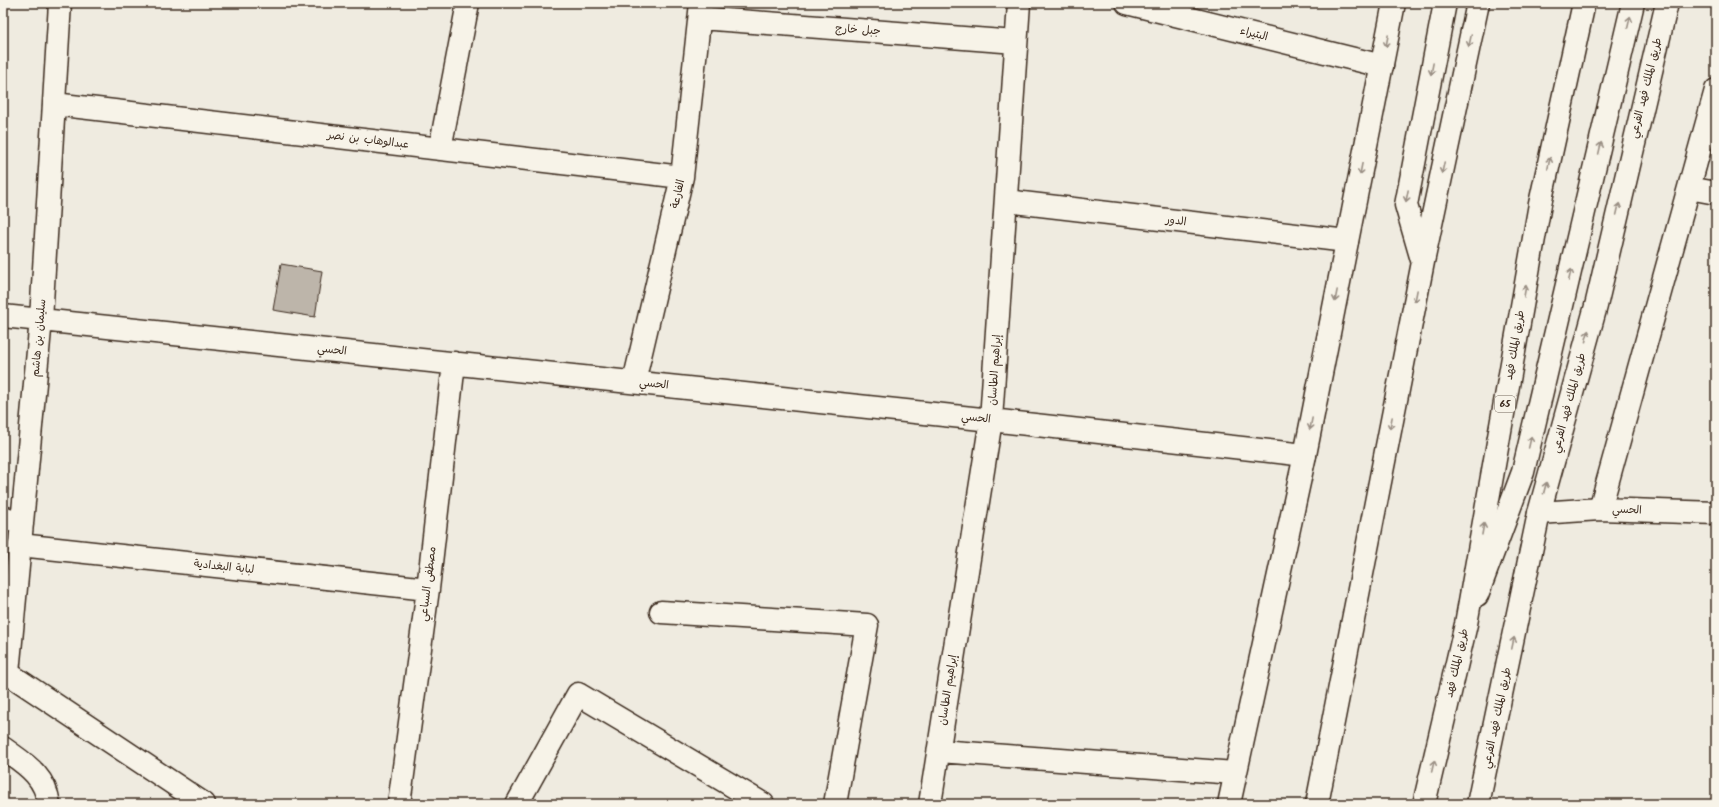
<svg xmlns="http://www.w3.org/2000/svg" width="1719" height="807" viewBox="0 0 1719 807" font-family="Kalam,'Playpen Sans Arabic',sans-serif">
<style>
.building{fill:#bdb5aa;stroke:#3b2a1e}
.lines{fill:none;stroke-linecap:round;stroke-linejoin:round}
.minor-casing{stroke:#3b2a1e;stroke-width:25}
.major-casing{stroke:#3b2a1e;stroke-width:25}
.highway-casing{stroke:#3b2a1e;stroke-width:25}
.minor{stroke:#f7f3e8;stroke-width:22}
.major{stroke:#f7f3e8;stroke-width:22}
.highway{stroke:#f7f3e8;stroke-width:22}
.oneway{stroke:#998e83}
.labels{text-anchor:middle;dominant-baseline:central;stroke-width:3.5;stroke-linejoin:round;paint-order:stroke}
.shield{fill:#f7f3e8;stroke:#73665b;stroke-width:1}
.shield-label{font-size:10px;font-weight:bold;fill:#3b2a1e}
.street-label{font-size:11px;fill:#3b2a1e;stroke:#f7f3e8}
</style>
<rect width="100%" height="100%" fill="#efebe0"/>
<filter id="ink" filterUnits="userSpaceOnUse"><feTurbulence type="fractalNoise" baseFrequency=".025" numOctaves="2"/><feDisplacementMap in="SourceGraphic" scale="8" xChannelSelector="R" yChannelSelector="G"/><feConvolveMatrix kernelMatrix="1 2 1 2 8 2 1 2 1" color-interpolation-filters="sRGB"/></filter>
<g filter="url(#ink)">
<path class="building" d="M281,264L322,271L315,317L273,310Z"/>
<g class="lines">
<g class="minor-casing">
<path id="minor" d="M1127,3L1382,66
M700,18L1016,42
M54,104L682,177
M440,149L468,3
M1689,188L1716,193
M1006,201L1347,241
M3,316L991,420L1305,455
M634,382L682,177L701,3
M1600,509L1716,90
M1539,513L1600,509L1716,513
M3,517L22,524
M20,545L428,589
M661,612L867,625L835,804
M3,670L204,804
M8,673L41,319L60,3
M3,748C25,764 45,775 49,804
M939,751L1235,773
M399,804L428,589L454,363
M517,804L578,694L763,804
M930,804L991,420L1019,3"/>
</g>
<g class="major-casing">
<path id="major" d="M1477,595L1523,472L1633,3
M1229,804L1305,455L1394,3
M1478,804L1539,513L1596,306L1667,3"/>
</g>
<g class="highway-casing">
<path id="highway" d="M1422,260L1406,205L1445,3
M1317,804L1423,262L1478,3
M1424,804L1466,624L1540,204L1584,3"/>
</g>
<use href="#minor" class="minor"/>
<use href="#major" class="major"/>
<use href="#highway" class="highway"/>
</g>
<defs><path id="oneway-shaft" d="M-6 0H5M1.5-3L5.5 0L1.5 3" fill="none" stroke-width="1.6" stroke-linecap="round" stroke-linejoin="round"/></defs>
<g class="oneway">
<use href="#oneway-shaft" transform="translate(1629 22) rotate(-77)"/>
<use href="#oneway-shaft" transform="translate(1387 41) rotate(101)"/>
<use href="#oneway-shaft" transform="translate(1470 41) rotate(102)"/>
<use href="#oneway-shaft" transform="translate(1432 69) rotate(101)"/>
<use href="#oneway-shaft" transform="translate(1600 148) rotate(-77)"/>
<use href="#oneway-shaft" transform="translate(1549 163) rotate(-78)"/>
<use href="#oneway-shaft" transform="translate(1443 168) rotate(102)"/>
<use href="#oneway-shaft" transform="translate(1361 169) rotate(101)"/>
<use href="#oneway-shaft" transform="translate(1407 196) rotate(101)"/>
<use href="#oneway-shaft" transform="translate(1618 209) rotate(-77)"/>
<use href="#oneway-shaft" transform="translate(1570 275) rotate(-77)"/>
<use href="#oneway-shaft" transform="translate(1525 291) rotate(-80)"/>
<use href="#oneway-shaft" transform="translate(1336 296) rotate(101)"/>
<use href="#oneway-shaft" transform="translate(1416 296) rotate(101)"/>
<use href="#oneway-shaft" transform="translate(1587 336) rotate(-75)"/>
<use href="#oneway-shaft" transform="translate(1391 423) rotate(101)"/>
<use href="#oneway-shaft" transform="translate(1311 424) rotate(101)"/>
<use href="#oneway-shaft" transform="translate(1530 442) rotate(-77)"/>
<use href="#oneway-shaft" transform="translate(1545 488) rotate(-75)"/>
<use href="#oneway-shaft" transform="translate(1483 529) rotate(-80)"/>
<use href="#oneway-shaft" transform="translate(1513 643) rotate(-78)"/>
<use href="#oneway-shaft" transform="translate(1433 766) rotate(-77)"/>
</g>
</g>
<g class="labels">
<rect class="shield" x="1495" y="396" width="20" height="16" rx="3"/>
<g class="shield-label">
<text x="1505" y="404">65</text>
</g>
<g class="street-label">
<text transform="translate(858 30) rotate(4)">جبل خارج</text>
<text transform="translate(1254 34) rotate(14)">البتيراء</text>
<text transform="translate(1646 88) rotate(-76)">طريق الملك فهد الفرعي</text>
<text transform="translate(368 140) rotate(7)">عبدالوهاب بن نصر</text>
<text transform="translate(678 194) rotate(-77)">الفارعة</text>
<text transform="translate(1176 221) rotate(7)">الدور</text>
<text transform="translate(39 338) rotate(-85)">سليمان بن هاشم</text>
<text transform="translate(1515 345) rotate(-80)">طريق الملك فهد</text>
<text transform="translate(332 350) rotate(6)">الحسي</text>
<text transform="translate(995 370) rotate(-86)">إبراهيم الطاسان</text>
<text transform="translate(654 384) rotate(6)">الحسي</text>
<text transform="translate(1569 403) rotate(-75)">طريق الملك فهد الفرعي</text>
<text transform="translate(976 418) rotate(6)">الحسي</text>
<text transform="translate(1627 510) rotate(2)">الحسي</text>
<text transform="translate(224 567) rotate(6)">لبابة البغدادية</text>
<text transform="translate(428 584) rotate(-83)">مصطفى السباعي</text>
<text transform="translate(1457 663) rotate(-77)">طريق الملك فهد</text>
<text transform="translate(948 690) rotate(-81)">إبراهيم الطاسان</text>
<text transform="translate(1497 718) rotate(-78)">طريق الملك فهد الفرعي</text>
</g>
</g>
<rect width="1719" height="807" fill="none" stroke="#f7f3e8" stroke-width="16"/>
<rect x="8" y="8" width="1703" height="791" fill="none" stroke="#3b2a1e" stroke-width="1.5" filter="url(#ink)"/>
</svg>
